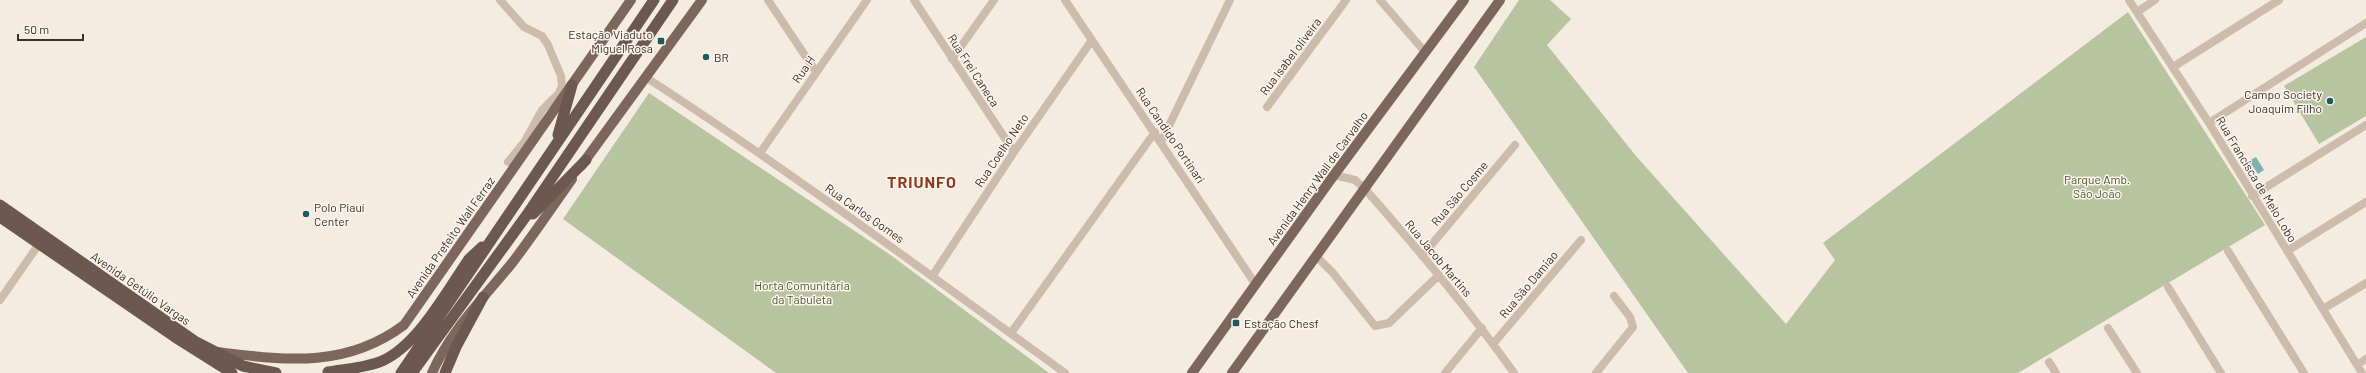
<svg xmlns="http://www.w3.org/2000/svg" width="2366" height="373" viewBox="0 0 2366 373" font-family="Barlow,sans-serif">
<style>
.green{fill:#b8c4a0}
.water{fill:#7fb0b2}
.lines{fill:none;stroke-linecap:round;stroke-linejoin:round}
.minor{stroke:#cdbbac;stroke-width:8}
.primary{stroke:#7d675c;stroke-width:10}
.trunk{stroke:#6c584f;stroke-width:11}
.poi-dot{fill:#1f5a5e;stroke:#fbf5ee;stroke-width:1.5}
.labels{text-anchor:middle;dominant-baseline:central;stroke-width:3;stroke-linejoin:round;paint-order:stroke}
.poi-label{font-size:12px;fill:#3b302b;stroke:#fbf5ee;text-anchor:start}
.street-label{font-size:12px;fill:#3b302b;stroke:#fbf5ee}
.park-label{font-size:12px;fill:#4a5a2e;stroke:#fbf5ee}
.district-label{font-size:16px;font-weight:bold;letter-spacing:1px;fill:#8c3b22;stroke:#fbf5ee}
</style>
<rect width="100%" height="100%" fill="#f4ebe1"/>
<path class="green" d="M1519,0H1550L1571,19L1547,45L1636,156L1786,324L1835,260L1823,243L2128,12L2265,225L2018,373H1688L1474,67Z
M2366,37V116L2319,144L2284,86Z
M649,93L892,256L1049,373H776L563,219Z"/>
<path class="water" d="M2256,157L2264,170L2258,174L2249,161Z"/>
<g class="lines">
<path class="minor" d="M500,0L524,27L542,36L548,45L561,76L562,86L559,93L542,110L525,141L508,162
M768,0L816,72
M914,0L1014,152
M1065,0L1256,285
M1380,0L1425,52
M2129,0L2209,123L2362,373
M2137,12L2155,0
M952,59L994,0
M2173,67L2279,0
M647,78C790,171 927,273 1065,373
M1267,107L1346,0
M2209,123L2366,23
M1161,142L1230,0
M760,153L867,0
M1334,175L1355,180L1365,189C1417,248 1468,308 1514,373
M2252,196L2366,125
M2228,251L2304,373
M2287,251L2366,202
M1316,256L1333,273L1375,326L1389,323L1439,275
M1422,256L1515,145
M933,275L1014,152L1092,40
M2168,287L2221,373
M0,300L39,244
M2323,309L2366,283
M2108,328L2137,373
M1011,333L1155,132
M1493,344L1581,240
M2049,362L2056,373
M2357,365L2366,359
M1445,373L1482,328
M1596,373L1633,327L1630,317L1614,296"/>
<path class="primary" d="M581,166L702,0
M217,352C285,360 345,369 404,325L631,0
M432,373C451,330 483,299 512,263C533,236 552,207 572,179
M1192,373L1334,175L1464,0
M1232,373L1500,0"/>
<path class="trunk" d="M558,135L572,85
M0,205L196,342L243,366L276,373
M533,214L586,160
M0,217L175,337L232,373
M328,372C346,369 365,368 382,361C418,345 447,291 469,259L482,247
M401,373L654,0
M412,373L526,216L673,0
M445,373L456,347L483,297"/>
</g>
<g class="poi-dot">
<rect x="657" y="37" width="8" height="8" rx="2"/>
<circle cx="706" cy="57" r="4"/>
<circle cx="2330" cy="101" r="4"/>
<circle cx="306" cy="214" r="4"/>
<rect x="1232" y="319" width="8" height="8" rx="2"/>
</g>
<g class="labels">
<g class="poi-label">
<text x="653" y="34" text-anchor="end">Estação Viaduto<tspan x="653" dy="14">Miguel Rosa</tspan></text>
<text x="714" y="57">BR</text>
<text x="2322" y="94" text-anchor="end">Campo Society<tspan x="2322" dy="14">Joaquim Filho</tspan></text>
<text x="314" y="207">Polo Piauí<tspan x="314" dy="14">Center</tspan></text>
<text x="1244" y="323">Estação Chesf</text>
</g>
<g class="street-label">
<text transform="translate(1290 56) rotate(-53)">Rua Isabel oliveira</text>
<text transform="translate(803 69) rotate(-55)">Rua H</text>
<text transform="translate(974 70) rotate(57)">Rua Frei Caneca</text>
<text transform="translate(1171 135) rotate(56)">Rua Candido Portinari</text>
<text transform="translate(1001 150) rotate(-56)">Rua Coelho Neto</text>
<text transform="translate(1317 178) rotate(-54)">Avenida Henry Wall de Carvalho</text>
<text transform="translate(2257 179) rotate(59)">Rua Francisca de Melo Lobo</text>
<text transform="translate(1459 193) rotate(-50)">Rua São Cosme</text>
<text transform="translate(865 213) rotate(35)">Rua Carlos Gomes</text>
<text transform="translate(450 237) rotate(-55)">Avenida Prefeito Wall Ferraz</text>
<text transform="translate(1439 258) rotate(50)">Rua Jacob Martins</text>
<text transform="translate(1528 284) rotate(-50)">Rua São Damiao</text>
<text transform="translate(141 288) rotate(35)">Avenida Getúlio Vargas</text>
</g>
<g class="park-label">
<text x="2097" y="179">Parque Amb.<tspan x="2097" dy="14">São João</tspan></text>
<text x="802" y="285">Horta Comunitária<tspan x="802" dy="14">da Tabuleta</tspan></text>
</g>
<g class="district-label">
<text x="922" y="181">TRIUNFO</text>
</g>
</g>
<path d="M18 34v6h65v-6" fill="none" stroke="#3b302b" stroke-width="2"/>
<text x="24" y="34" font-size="12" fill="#3b302b" stroke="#fbf5ee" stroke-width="3" paint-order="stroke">50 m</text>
</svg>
